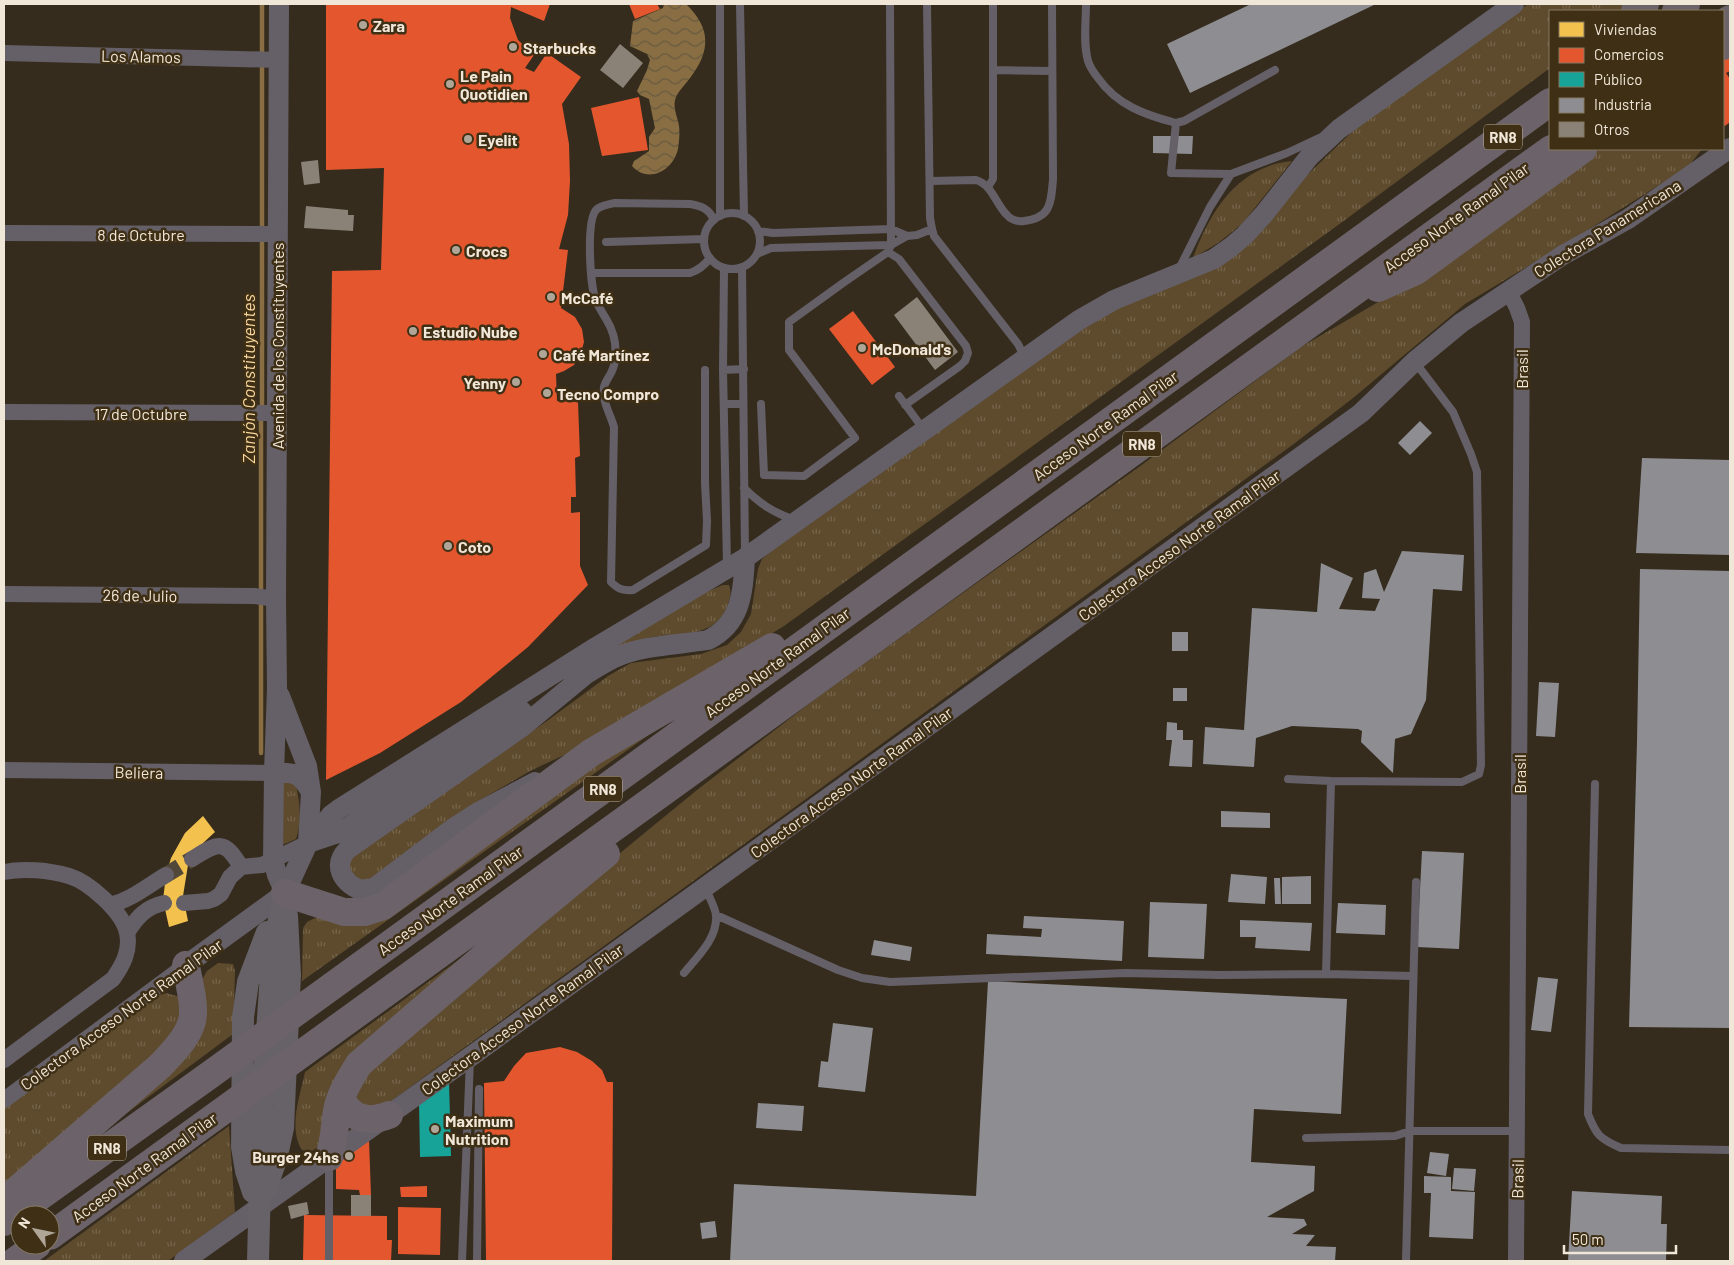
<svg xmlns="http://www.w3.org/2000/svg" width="1734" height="1265" viewBox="0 0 1734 1265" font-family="Barlow,sans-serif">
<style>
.grass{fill:url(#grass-tufts)}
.water{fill:url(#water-waves)}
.homes{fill:#f2c14e}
.shops{fill:#e4572e}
.public{fill:#17a398}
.industry{fill:#8d8d92}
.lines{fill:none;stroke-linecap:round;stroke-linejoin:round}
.stream{stroke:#886e42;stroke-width:4.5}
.building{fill:#8a8277}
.minor-tunnel{stroke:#51483a;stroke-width:16;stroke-dasharray:16 8;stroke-linecap:butt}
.service{stroke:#656068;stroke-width:8}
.minor{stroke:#656068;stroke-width:16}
.tertiary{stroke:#656068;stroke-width:20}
.secondary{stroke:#676168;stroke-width:22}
.motorway{stroke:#6c636a;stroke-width:28}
.poi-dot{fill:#afa697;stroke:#3e2f15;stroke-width:2}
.labels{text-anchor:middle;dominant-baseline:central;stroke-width:5;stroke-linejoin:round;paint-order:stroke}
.shield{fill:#3e2f15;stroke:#bbb09e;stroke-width:1}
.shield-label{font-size:15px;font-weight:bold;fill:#f1e7d8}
.poi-label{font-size:16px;font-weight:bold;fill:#f1e7d8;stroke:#3e2f15;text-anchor:start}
.street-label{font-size:16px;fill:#f1e7d8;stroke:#3e2f15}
.water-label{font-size:18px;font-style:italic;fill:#fad79f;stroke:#3e2f15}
</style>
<defs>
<pattern id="grass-tufts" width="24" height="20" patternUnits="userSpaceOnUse" patternTransform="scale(1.25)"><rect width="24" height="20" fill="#5e4b2d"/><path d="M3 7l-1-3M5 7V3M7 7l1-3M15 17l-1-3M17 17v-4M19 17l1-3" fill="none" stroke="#76654b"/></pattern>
<pattern id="water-waves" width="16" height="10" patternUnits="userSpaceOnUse" patternTransform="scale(1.25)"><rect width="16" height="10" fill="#886e42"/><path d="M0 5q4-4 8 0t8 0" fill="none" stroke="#685a42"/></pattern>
</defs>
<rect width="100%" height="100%" fill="#352c1e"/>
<path class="grass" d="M1528,4H1636L1626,11H1550V68L1345,220L784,626L594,741L532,770L480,800L367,882L353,878L350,868V858L547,721L608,676L631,663L701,654L727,645L741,632L751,614L758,569L762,559L771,551L1100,316L1186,280L1302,180L1356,128Z
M1599,149H1702L1688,167L1586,231L1465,304L1353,398L1295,443L391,1101L379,1107L365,1109L353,1096L357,1083L553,908L697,790L819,696L1139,467L1301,347L1411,283L1485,231Z
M1292,161L1242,224L1218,243L1193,258C1210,211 1238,166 1292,161Z
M723,585H729C732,594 730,598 727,607C714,638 679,633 652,637C638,640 624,645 610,648L698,595Z
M657,729L302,981L303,928L307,922L317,917L347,926L367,922L562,780Z
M288,780L296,785C300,803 302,822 296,839L282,845L283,784Z
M509,923L402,1015L320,1146L310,1152L302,1150C288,1128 300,1096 305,1072Z
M218,963L233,964L235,971L233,1034L26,1188L175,1057L199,985L207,971Z
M166,993L177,996L184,1001L186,1017L122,1090L4,1183V1106L150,998Z
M229,1126L235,1212L168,1261H44Z"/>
<path class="water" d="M664,4H686C711,28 711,51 690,78C686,84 677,92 675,100C673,109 678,118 679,126C680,133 679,143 678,149C673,171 648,184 632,166L634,161L649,151V137L655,128L649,99L640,95L637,91L647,70L650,60L647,54L630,46L633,21L663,8Z"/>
<path class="homes" d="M203,816L215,832L202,844L188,865L183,896L188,921L169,927L163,900L166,875L171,858L185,833Z"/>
<path class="shops" d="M326,4H550L544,21L511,7L510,18L518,40L534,55L525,68L534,72L547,53L581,77L562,104L569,144L570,181L568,215L559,249L568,250L561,308L575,317L582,329L584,342L580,356L574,365L564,371L556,374L557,401L578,402L580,456L575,458L576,497H571V513L580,512V566L588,585L528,647L461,702L380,753L326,780L332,271L381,270L384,168L326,170Z
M629,4H657L660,9L635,19Z
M1730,51V71L1726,73L1730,79V122L1725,126L1723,123V56Z
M639,97L648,150L602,156L591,108Z
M853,311L895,367L872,385L829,329Z
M560,1047L577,1052L592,1061L602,1070L607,1082H613L612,1261H486L484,1083L504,1081L514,1066L526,1053Z
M369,1140L371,1195H360L359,1190L336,1189V1159Z
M427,1186V1197H401L400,1187Z
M398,1207L441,1208L440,1255L398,1254Z
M304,1215L387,1216V1240H392L391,1261H303Z"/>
<path class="public" d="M449,1081L451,1156L420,1157L419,1102Z"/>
<path class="industry" d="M1251,4H1376L1190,93L1167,44Z
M1153,136H1193L1192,154L1153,153Z
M1420,421L1432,433L1410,455L1398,443Z
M1642,458L1730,460V555L1636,553Z
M1402,551L1464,555L1462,591L1433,589L1426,700L1411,734L1395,739L1393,773L1361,742L1362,731L1358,729L1292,726L1256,738L1254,767L1203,764L1205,727L1244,730L1252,608L1317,612L1321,563L1353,578L1339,609L1375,611L1380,599L1362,598L1364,573L1376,569L1384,592Z
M1640,569L1730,571V1028L1629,1027L1637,742Z
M1172,632H1188V651H1172Z
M1539,682L1559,683L1555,737L1536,736Z
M1173,688H1187V701H1173Z
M1167,722L1177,723V730H1183V740H1193L1192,767L1169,766L1172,740H1166Z
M1221,811L1270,813V828L1221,827Z
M1422,851L1464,853L1459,949L1417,947Z
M1231,874L1267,877L1265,904L1228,902Z
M1311,876V904H1282V877Z
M1274,878H1280L1281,904H1275Z
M1150,902L1207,904L1204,959L1148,957Z
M1338,903L1386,905L1385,935L1336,933Z
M1024,916L1124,921L1122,961L986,954L987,934L1041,937L1042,929L1023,928Z
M1240,920L1312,923L1310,951L1255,948L1256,937H1240Z
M874,940L912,947L910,961L871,955Z
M1538,977L1558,979L1551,1032L1531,1030Z
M988,981L1347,999L1341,1114L1254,1109L1251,1162L1315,1166L1314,1191L1267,1217L1304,1219L1307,1225L1292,1234L1315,1235L1306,1246L1336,1247L1335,1261H730L734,1184L976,1196Z
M833,1023L873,1028L865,1092L818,1087L821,1061L828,1062Z
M758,1103L804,1106L802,1131L756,1128Z
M1430,1152L1449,1154L1446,1176L1427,1173Z
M1454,1168L1476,1169L1474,1191L1452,1189Z
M1424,1176L1451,1177V1191L1475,1192L1473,1239L1429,1237L1431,1193H1424Z
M1572,1191L1662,1196L1661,1224H1667L1666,1261H1568Z
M715,1221L717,1237L702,1239L700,1223Z"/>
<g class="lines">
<path class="stream" d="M262,230V4
M262,410V237
M261,753V417"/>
</g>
<path class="building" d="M620,44L643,63L623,88L600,70Z
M318,160L320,183L304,185L301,162Z
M306,206L348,210V215H354L353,231L304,228Z
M917,297L958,352L935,370L894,315Z
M351,1195H371V1216H351Z
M307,1202L309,1214L291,1219L288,1206Z"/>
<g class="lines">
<path class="minor-tunnel" d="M166,875L192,859"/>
<path class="service" d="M720,4V216
M740,4L744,216
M927,4L930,218L932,229L934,236L1018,344L1025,358
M1086,4C1086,22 1083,43 1088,61C1090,67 1094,73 1098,78C1117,105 1145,115 1176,123
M993,70L1052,71
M1231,174L1171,173L1176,123L1184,121L1275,70
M930,181L976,180C992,185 995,202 1006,214C1010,219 1017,222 1024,221C1051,218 1051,203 1053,179L1052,4
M988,187L993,179V4
M704 241a28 28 0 1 1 56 0a28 28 0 1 1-56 0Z
M758,231L773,233L891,229L907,236
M606,242L704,239
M888,252L899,259L966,346L968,353L965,361L960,366L905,405
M757,254L771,248L891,245L907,236L917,235L932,229
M742,267L745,556
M724,268L723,370L727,566
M1179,269L1210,207L1231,174L1287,153L1319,138
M591,273H690C699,270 704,266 710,258
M705,370V483L707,521L706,545L633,590C623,591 618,589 611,582L614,427C610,413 602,402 604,387C605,382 609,377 611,373C616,364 616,353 615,343C613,326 603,316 596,301C590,287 586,222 596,210C601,205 608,205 614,203L690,204C702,206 709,209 714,220
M723,370L744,369
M899,396L924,430
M724,404H743
M761,404L764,475L804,476L855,438L789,350V322L843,283L888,252L891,245L890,4
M744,488C760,504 774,513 795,520
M1288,779L1331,781L1462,782L1479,774L1481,765L1477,472L1471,454L1453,412L1415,362
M1595,784L1588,1114C1596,1135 1600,1139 1621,1148L1730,1150
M716,915L838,970L862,978L890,982L1125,973L1221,975L1326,974L1413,976
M684,973C697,957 718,938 716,915C715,907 709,897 706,889
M1326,974L1331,781
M1306,1138L1395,1136L1410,1131H1517
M329,1261V1161
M462,1261L470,1059
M477,1261L479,1089
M1406,1261L1416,882"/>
<path class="minor" d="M4,53L279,60
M4,233L277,234
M1508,290L1517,308L1522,322L1516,1261
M4,412L278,413
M4,594L254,596L276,599
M4,770L274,773
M192,859C218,843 224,838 241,867
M4,872C23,868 49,870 69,876C89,882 123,912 127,933C131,951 122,966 113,979L4,1060
M184,903L208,901L214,899L221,894L230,877L241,867L262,865L308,843
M110,905C131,900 147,886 166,875
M127,933C137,917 146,907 164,903
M4,1100L186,965"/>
<path class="tertiary" d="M279,4L276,599L277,688L274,773L273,859L277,875L285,893
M574,681C587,674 600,665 614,658C643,645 677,645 708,640C742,623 743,591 745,558
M274,773C295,772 300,773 311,792
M535,782L480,811L452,829L374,888L360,890C342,882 332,865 348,849L522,727L585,675
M308,843L331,815L339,809L596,647L745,558L1079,320L1114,300L1214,259L1231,247L1245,235L1264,214L1309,157L1339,129L1514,4
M308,843L341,832L522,711
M186,965L285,893L308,843L311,792L307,766L280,696
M184,1261L470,1057L1361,413L1415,361L1461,323L1563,255L1628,219L1730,148"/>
<path class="secondary" d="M266,1189L276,1160L283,1128L290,975L287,916
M253,1192L246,1171L242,1147L243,1017L248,982L267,932
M258,1261L262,1104L273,946L285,893"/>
<path class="motorway" d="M1635,11L1645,4
M1676,11L1686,4
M1723,24L1730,19
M1723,46L1730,41
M1378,288L1416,271L1583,149
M285,893L344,912H365L383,906L592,752L772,647
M341,1099C352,1120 368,1123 389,1115
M329,1157C335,1141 334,1124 338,1106C342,1091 351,1077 359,1064L525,921L606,854
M4,1201L160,1066C173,1052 193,1033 193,1013C194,999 188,980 186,965
M4,1222L211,1074L1550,102
M50,1236L1551,149
M15,1261L37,1245"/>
</g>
<g class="poi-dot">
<circle cx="363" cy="25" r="5"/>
<circle cx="513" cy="47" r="5"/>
<circle cx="450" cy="84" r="5"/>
<circle cx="468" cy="139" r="5"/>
<circle cx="456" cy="250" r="5"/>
<circle cx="551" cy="297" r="5"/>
<circle cx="413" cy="331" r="5"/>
<circle cx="862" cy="348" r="5"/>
<circle cx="543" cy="354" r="5"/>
<circle cx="516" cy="382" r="5"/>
<circle cx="547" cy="393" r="5"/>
<circle cx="448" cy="546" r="5"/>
<circle cx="435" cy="1129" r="5"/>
<circle cx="349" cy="1156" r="5"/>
</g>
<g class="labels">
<g class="shield">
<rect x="1484" y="124.5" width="38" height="25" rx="4"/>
<rect x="1123" y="431.5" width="38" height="25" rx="4"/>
<rect x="584" y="776.5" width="38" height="25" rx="4"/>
<rect x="88" y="1135.5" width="38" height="25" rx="4"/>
</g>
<g class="shield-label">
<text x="1503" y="137">RN8</text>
<text x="1142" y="444">RN8</text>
<text x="603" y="789">RN8</text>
<text x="107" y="1148">RN8</text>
</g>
<g class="poi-label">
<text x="373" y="25">Zara</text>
<text x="523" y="47">Starbucks</text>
<text x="460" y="75">Le Pain<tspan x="460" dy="18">Quotidien</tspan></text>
<text x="478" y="139">Eyelit</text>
<text x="466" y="250">Crocs</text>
<text x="561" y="297">McCafé</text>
<text x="423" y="331">Estudio Nube</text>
<text x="872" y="348">McDonald's</text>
<text x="553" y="354">Café Martínez</text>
<text x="506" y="382" text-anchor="end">Yenny</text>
<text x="557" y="393">Tecno Compro</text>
<text x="458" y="546">Coto</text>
<text x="445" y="1120">Maximum<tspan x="445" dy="18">Nutrition</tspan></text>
<text x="339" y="1156" text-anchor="end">Burger 24hs</text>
</g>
<g class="street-label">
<text transform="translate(141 56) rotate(1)">Los Alamos</text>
<text transform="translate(1456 217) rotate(-36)">Acceso Norte Ramal Pilar</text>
<text transform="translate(1607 228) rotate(-32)">Colectora Panamericana</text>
<text x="141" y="234">8 de Octubre</text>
<text transform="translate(277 346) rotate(-90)">Avenida de los Constituyentes</text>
<text transform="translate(1521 369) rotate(-90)">Brasil</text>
<text x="141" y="413">17 de Octubre</text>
<text transform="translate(1105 425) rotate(-36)">Acceso Norte Ramal Pilar</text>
<text transform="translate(1179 545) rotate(-36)">Colectora Acceso Norte Ramal Pilar</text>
<text transform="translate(140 595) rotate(1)">26 de Julio</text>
<text transform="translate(777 662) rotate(-36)">Acceso Norte Ramal Pilar</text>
<text transform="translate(139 772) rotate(1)">Beliera</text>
<text transform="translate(1519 774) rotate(-90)">Brasil</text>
<text transform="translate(851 782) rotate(-36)">Colectora Acceso Norte Ramal Pilar</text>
<text transform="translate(450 900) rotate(-36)">Acceso Norte Ramal Pilar</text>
<text transform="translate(121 1014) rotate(-36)">Colectora Acceso Norte Ramal Pilar</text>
<text transform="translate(522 1019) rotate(-36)">Colectora Acceso Norte Ramal Pilar</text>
<text transform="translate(144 1167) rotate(-36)">Acceso Norte Ramal Pilar</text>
<text transform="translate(1517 1179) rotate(-89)">Brasil</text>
</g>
<g class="water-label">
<text transform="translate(248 379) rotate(-90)">Zanjón Constituyentes</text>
</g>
</g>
<rect width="1734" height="1265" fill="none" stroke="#f1e7d8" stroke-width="10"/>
<rect x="1549" y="10" width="175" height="140" fill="#3e2f15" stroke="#867963"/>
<rect x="1559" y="22" width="25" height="15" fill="#f2c14e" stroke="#867963"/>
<text x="1594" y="35" font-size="15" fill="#f1e7d8">Viviendas</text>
<rect x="1559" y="48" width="25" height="15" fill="#e4572e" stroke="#867963"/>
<text x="1594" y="60" font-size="15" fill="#f1e7d8">Comercios</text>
<rect x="1559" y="72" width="25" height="15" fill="#17a398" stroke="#867963"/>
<text x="1594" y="85" font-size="15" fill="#f1e7d8">Público</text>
<rect x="1559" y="98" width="25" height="15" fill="#8d8d92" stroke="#867963"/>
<text x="1594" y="110" font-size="15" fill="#f1e7d8">Industria</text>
<rect x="1559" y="122" width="25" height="15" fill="#8a8277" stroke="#867963"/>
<text x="1594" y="135" font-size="15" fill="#f1e7d8">Otros</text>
<g transform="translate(35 1230) rotate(303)"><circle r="24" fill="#3e2f15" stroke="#867963"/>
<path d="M0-4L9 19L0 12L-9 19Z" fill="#afa697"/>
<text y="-8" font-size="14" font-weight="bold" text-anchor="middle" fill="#f1e7d8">N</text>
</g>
<path d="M1564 1245v8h112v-8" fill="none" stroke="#f1e7d8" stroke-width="2.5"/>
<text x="1572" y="1245" font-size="15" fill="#f1e7d8" stroke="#3e2f15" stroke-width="4" paint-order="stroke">50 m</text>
</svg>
